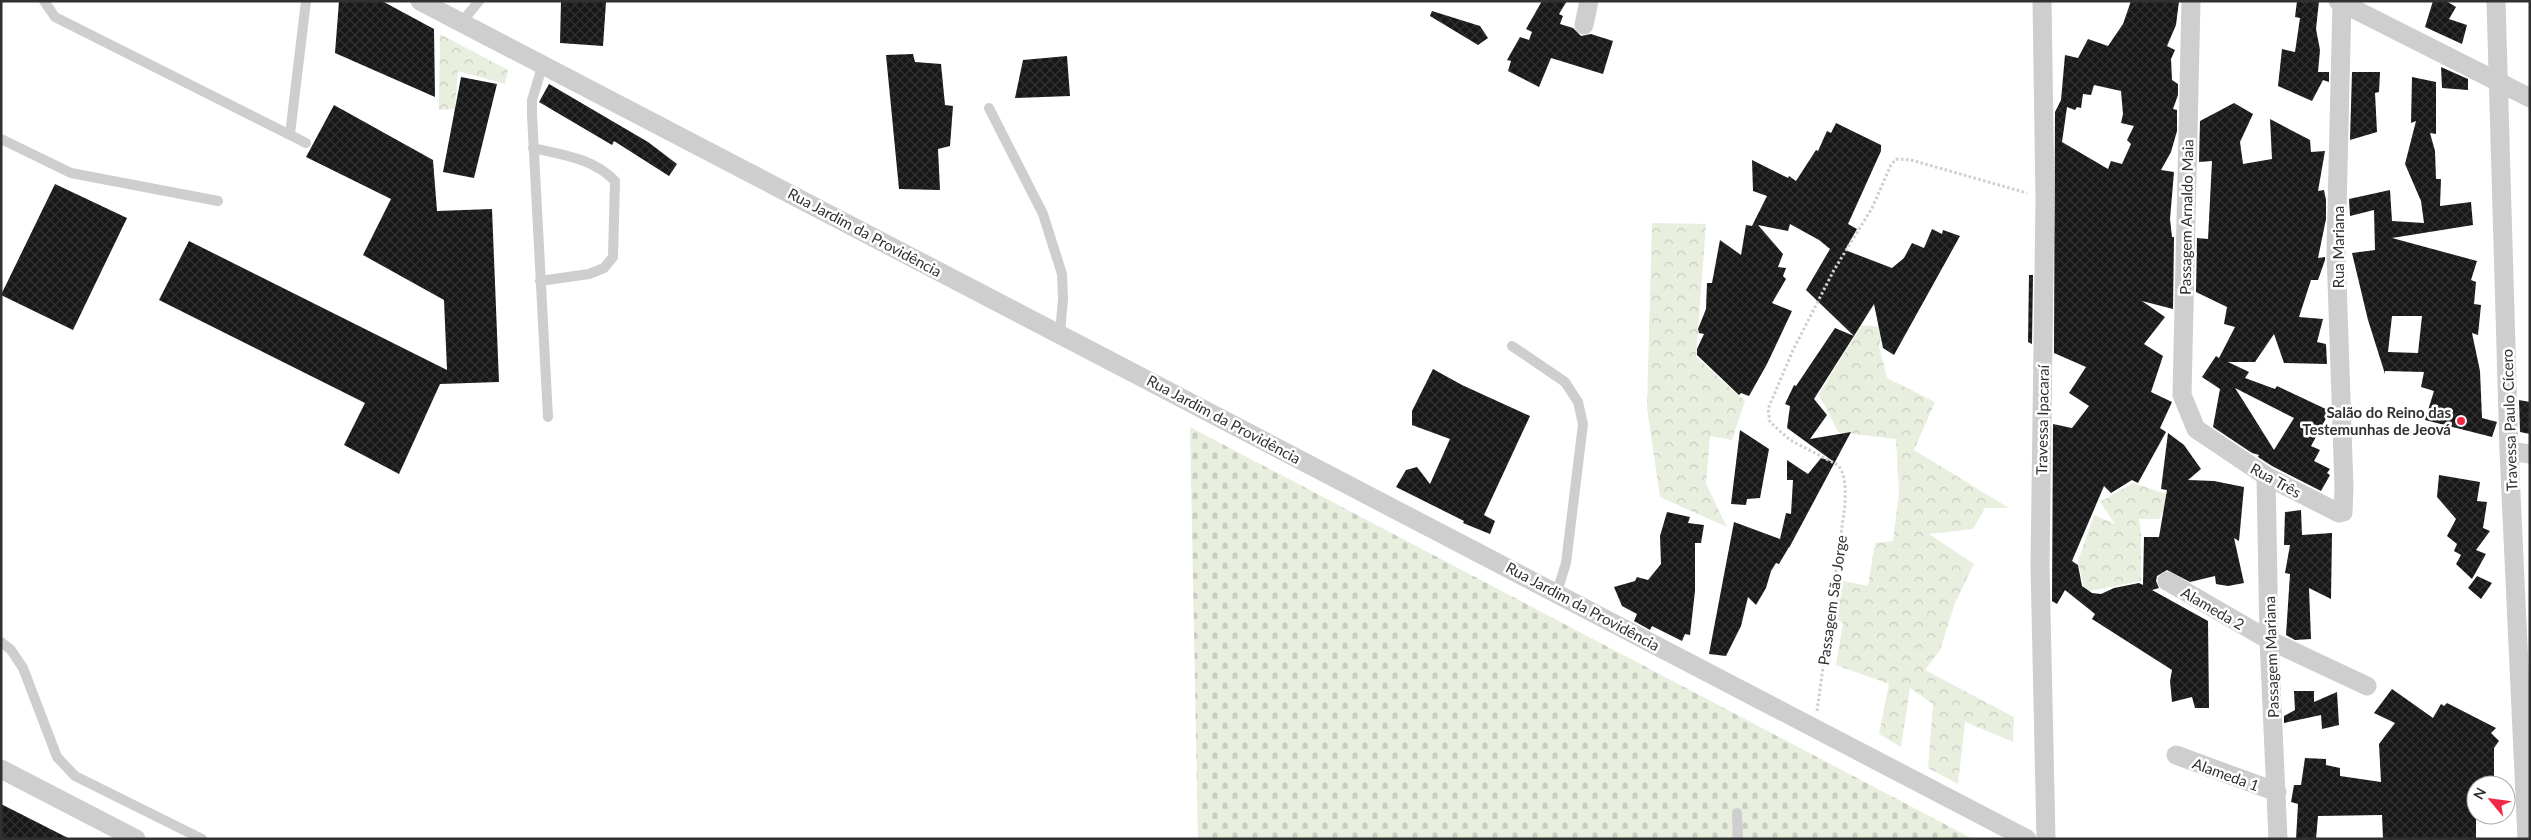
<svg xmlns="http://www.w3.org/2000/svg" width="2531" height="840" viewBox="0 0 2531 840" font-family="Lato,sans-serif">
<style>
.forest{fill:url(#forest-crowns)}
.cemetery{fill:url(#cemetery-stones)}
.building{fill:url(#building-cross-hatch);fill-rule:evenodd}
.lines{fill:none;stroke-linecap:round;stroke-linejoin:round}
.path{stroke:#cecece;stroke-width:3;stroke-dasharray:2.5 2.5;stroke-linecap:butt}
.service{stroke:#cecece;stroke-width:10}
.minor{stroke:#cecece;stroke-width:19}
.poi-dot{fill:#f22946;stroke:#fff;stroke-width:2}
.labels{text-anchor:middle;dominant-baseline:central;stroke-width:5;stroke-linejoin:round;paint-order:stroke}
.street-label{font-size:15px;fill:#313131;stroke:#fff}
.poi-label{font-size:15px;font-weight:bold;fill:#313131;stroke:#fff;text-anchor:end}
</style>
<defs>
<pattern id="forest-crowns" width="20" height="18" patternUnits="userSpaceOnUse" patternTransform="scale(1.25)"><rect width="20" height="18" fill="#e8efdf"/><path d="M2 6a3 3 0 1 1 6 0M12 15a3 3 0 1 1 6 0" fill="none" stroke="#c7cdc0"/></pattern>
<pattern id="cemetery-stones" width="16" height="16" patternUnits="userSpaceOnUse" patternTransform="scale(1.25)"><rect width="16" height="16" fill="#e8efdf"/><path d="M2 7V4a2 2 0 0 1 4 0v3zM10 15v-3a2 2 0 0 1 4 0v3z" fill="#c7cdc0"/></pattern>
<pattern id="building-cross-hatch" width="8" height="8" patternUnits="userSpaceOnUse" patternTransform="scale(1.25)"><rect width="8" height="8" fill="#181818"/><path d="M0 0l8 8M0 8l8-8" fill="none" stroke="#313131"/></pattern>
</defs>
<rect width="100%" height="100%" fill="#fff"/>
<path class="forest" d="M440,34L508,70L505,84L458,71L455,109L439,110Z
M1652,223L1706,224L1696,357L1745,401L1732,440L1710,436L1706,484L1727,527L1660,497L1647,408Z
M1862,325L1883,327L1879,346L1887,378L1935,402L1914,450L2009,508H1985L1973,529L1929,534L1974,564L1955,603L1940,650L1925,670L2014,717L2013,742L1965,722L1958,784L1928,768L1933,704L1910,688L1901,747L1879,734L1889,684L1836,665L1843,623L1835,618V579L1868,586L1875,543L1893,541L1899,493L1896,439L1838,432L1819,394Z
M2133,483L2170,495L2159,519H2139L2141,535V581L2085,592L2078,561L2094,515L2115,524L2100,502Z"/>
<path class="cemetery" d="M1190,427L1973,839H1198Z"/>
<path class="building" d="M339,1H382L434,29L435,97L335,53Z
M561,1L606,2L603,46L560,43Z
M1542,1H1567L1559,14L1563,16L1560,24L1573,28L1581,36L1591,34L1613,41L1603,74L1551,58L1539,87L1508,71L1511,61L1507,60L1520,37L1529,40L1532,32L1526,29Z
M2131,1H2179L2176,25L2167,46L2175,50L2171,59L2172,80L2178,84V95L2173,109L2177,110V131L2171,152L2161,170L2174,172L2170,219L2172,237H2174L2173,309L2142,301L2165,317L2144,344L2163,356L2151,392L2172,402L2160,428L2166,432L2138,483L2132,480L2111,493L2104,486L2072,561L2078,565L2082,586L2092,593L2101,594L2114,588L2139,583L2143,585L2144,537H2159L2167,490L2161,489L2168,433L2184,445L2201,469L2188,480L2214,481L2244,487L2239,541L2234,538L2244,583L2228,586L2216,584L2215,576L2190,582L2167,570L2157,576L2156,581L2159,588L2152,590L2208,621L2209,708H2195L2192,697L2172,702L2170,681L2172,670L2092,619L2095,614L2065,590L2057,604L2052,601L2053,424L2072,428L2089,406L2069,393L2086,367L2054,353L2055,112L2061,100L2065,55L2078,58L2088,39L2108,46L2123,24ZM2094,85L2121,91L2123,114L2121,123L2134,126L2127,140L2131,144L2122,164L2111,161L2108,169L2062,142L2067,107L2075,110L2077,107L2081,108L2083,94L2091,95Z
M2297,1H2319L2316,29L2320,50L2318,72H2329V82L2323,80L2312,101L2278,86L2282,49L2295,52L2300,18L2295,17Z
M2433,1H2446L2456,7L2449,19L2467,25L2462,44L2425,27Z
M1432,11L1480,26L1488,38L1478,45L1430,16Z
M913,54L915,62L941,64L945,105L953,106L950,146L938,149L940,190L899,189L886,55Z
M1067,56L1070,96L1015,98L1023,60Z
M2441,67L2468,79V90L2442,88Z
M2352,72H2380L2379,92L2375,93L2377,132L2350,140Z
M461,77L497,84L474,178L443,172Z
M2412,77L2436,82V134L2430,133L2435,151L2436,179H2441L2440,206L2471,202L2473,225L2392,238L2477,261L2471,280L2476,282L2474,304L2481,305L2478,335L2472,333L2480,371L2482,418L2497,422L2492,437L2425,420L2434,391L2421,387L2424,372L2385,371V374L2368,320L2352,253L2375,250L2374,210L2350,216L2349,199L2390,190L2392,221L2424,223L2421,201L2405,164L2416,121L2411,123ZM2392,316H2422L2418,353L2388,352Z
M549,84L648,142L677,164L669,176L614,141L612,145L539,102Z
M2234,103L2253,114L2240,142L2243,164L2272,159L2270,119L2310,140L2311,152L2325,151L2318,191L2324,190L2326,200V219L2318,258L2325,257V260L2318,280H2311L2299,317L2323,319L2317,342L2326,344L2327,364L2284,363L2274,334L2255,362H2228L2249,372L2245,378L2275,389L2277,386L2330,411L2311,446L2320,450L2314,461L2330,469L2327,473L2330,475L2321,491L2272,466L2258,457L2259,455L2252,453L2213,427L2220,389L2202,377L2216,356L2219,358L2235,327L2224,324L2227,307L2196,292L2197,238L2208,239L2212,161L2199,162L2200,121ZM2235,388L2294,418L2274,450L2244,402Z
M334,105L433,160L437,211L492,209L499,382L440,384L399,474L344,445L365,403L159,300L189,241L447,370L444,300L363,255L391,199L306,157Z
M1836,123L1881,145V151L1848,224L1857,229L1845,250L1892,268L1904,258L1912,243L1924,248L1932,229L1942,234L1943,230L1960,236L1894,355L1883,348L1874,304L1854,336L1806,290L1830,249L1819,240L1790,224L1788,231L1758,225L1783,254L1778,267L1786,268L1783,276L1786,279L1772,303L1792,311L1767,364L1749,396L1741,393L1739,395L1697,355V349L1704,334L1699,333L1698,329L1706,309L1707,283H1712L1720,240L1741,255L1746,225L1752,226L1767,196L1753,191L1752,160L1788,178L1789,176L1796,181L1816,150L1818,151L1827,131L1831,133Z
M55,184L127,218L73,330L1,295Z
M2029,275H2033L2032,344L2028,342Z
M1835,328L1854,336L1814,399L1827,415L1810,439L1851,432L1789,548V547L1779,564L1776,563L1771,571L1766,588L1756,605L1748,597L1741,626L1726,656L1709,654L1734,522L1780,539L1786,513L1791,514L1793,480H1787V460L1808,474L1821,458L1834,462L1787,428L1790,406L1785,404L1794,385L1796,386Z
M1433,369L1462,385L1530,416L1484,515L1495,521L1490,534L1463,523L1464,521L1396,487L1406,470L1417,467L1430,484L1450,439L1412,425V411Z
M2519,400L2530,402V434L2520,432Z
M1740,430L1769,449L1760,498L1747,499L1746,505L1731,504Z
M2439,475L2480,482L2477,501L2487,502L2483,528L2490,531L2476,550L2486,554L2472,579L2456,564L2461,555L2454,551L2457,544L2447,536L2456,519L2437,497Z
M2301,510L2302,535L2332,533L2331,599L2309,588L2311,639L2295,640L2286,635L2290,574L2285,573L2290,545H2284L2285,512Z
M1667,512L1690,517L1688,523L1704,525L1701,543H1695V591L1690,635L1685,634L1682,641L1652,626L1650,630L1634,621L1637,614L1622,606L1614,587L1635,581L1637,577L1648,580L1661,564L1660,536Z
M2477,576L2492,583L2481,599L2468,588Z
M2392,689L2433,718L2441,704L2444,706L2447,703L2496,728L2491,733L2499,741L2494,748V785H2476V839H2383L2382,815L2318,816L2316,839H2296L2298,804L2291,802L2294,785H2301L2305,758L2326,759V765L2340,768V776L2381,782L2379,744L2395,723L2374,713Z
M2294,691H2314V702L2337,692L2339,725L2322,729L2321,715L2284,723V716L2295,710Z
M1,804L70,839H1Z"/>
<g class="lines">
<path class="path" d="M1817,711L1845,505C1845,491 1847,477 1838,465L1790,440L1770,422L1768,409L1793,350L1834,270L1872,208L1891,165L1896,159L1911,160L2027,193"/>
<path class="service" d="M44,1L55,17L306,143
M461,23L479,1
M543,64L532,100V115L548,417
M989,108L1043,214L1062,274L1063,299L1060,333
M290,134L306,1
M1,139L71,173L218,201
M533,148C563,155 593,158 615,181L613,257L604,268L589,274L540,281
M1512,346L1565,382L1578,402L1583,424L1566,563L1557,592
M1,642L11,650L23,668L57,757L75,776L202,839
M1737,813L1738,839"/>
<path class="minor" d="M420,1L2027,839
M2042,1L2045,199L2040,565L2046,839
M2191,1L2182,395L2196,429L2266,476L2339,513L2343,512L2344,487L2336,251L2342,1
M2338,1L2530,98
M2496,1L2509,451L2527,839
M1584,25L1589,1
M2509,451L2530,454
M2266,476L2269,640L2278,839
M2167,581L2269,640L2367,686
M2176,755L2277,792
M1,769L136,839"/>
</g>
<circle class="poi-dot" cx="2461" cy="421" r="5"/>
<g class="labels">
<g class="street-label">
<text transform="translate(2186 217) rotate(-89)">Passagem Arnaldo Maia</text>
<text transform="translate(865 232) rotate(28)">Rua Jardim da Providência</text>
<text transform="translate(2338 247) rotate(-90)">Rua Mariana</text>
<text transform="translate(1224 419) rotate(28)">Rua Jardim da Providência</text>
<text transform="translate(2042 420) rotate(-89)">Travessa Ipacaraí</text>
<text transform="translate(2509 420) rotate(-92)">Travessa Paulo Cícero</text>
<text transform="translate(2276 480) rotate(29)">Rua Três</text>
<text transform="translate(1832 600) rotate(-82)">Passagem São Jorge</text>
<text transform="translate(1583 606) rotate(28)">Rua Jardim da Providência</text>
<text transform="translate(2213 608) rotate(30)">Alameda 2</text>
<text transform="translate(2271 657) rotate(-92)">Passagem Mariana</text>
<text transform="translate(2226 774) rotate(20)">Alameda 1</text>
</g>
<g class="poi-label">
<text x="2451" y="412">Salão do Reino das<tspan x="2451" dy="17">Testemunhas de Jeová</tspan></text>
</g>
</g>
<rect width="2531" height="840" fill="none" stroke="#313131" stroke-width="5"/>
<g transform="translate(2491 800) rotate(299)"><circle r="24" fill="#ffffff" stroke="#adadad"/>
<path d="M0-4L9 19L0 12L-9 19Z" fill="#f22946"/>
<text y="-8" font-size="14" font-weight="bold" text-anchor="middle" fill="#313131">N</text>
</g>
</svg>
